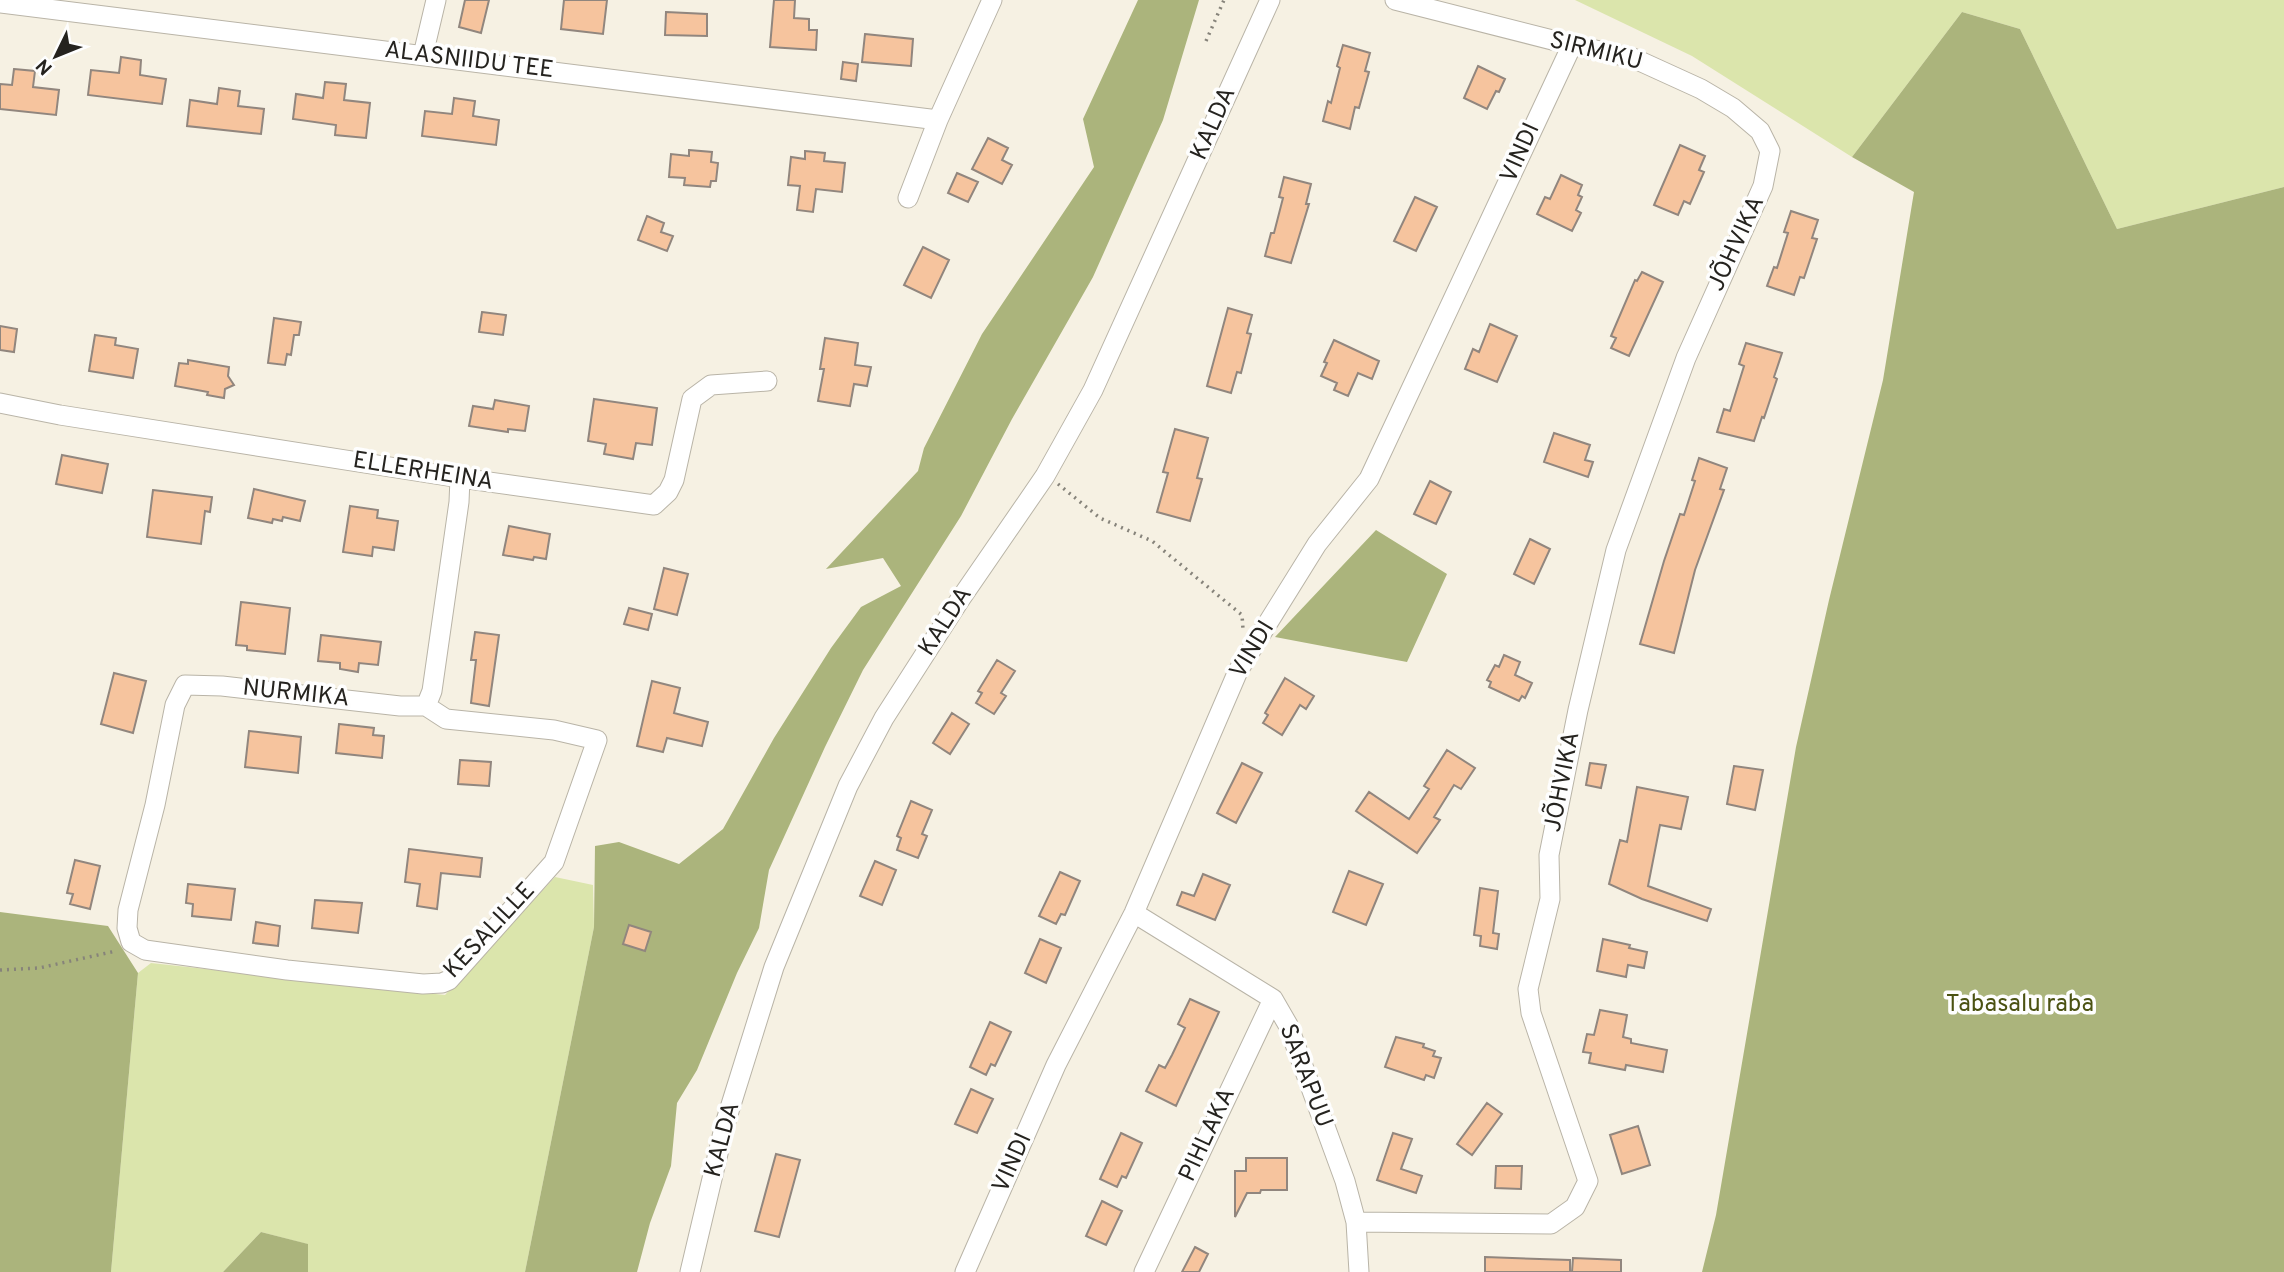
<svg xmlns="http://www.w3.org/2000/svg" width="2284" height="1272" viewBox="0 0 2284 1272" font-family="Overpass,sans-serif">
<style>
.green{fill:#dbe5ac}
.forest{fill:#abb47c}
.building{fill:#f6c49e;stroke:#91867e;stroke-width:2}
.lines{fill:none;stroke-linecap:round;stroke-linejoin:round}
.minor-casing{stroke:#b9b4a7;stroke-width:21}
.path{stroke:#86837a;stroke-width:3.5;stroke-dasharray:2 5;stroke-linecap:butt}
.minor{stroke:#fff;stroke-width:19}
.labels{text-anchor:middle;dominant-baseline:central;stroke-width:7;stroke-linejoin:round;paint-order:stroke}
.street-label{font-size:24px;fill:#25231f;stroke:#fefefe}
.park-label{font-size:24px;fill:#4b5212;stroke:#fefefe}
</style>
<rect width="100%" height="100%" fill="#f6f1e3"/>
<path class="green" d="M1575,0H2284V187L2117,229L2020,29L1962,12L1852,157L1692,56Z
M555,877L593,885L594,927L525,1272H308L307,1244L261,1232L223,1272H111L138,973L151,963L445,995Z"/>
<path class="forest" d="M1138,0H1199L1163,120L1093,277L1012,419L961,516L863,670L825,747L769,870L759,928L737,973L697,1070L677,1103L671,1166L650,1223L637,1272H525L594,927L595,846L619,842L679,864L723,829L774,738L831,648L861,607L901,586L883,558L826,569L918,471L924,448L982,334L1094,167L1083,119Z
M1962,12L2020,29L2117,229L2284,187V1272H1702L1716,1215L1796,747L1829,600L1883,380L1914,192L1852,157Z
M1376,530L1447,574L1407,662L1275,637Z
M0,912L108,926L138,973L111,1272H0Z
M261,1232L308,1244V1272H223Z"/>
<path class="building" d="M465,0H489L481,33L459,27Z
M564,0H607L603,34L561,29Z
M774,0H795L794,18L809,19V30H817L816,50L770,47Z
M666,12L707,14V36L665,35Z
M865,34L913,39L911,66L862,62Z
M1343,45L1370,53L1365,71L1369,72L1359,108L1355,107L1350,129L1323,121L1328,101L1331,103L1340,68L1337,66Z
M121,57L141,60L140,75L166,79L162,104L88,95L91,70L119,73Z
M843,62L858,64L856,81L841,79Z
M1478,66L1505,79L1499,92L1496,91L1487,109L1464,98Z
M14,69L35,71L33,87L59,90L56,115L0,109V84L12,85Z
M325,82L346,84L344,100L370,103L366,138L335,135L336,125L293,119L296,94L323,98Z
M219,88L240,91L238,106L264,109L261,134L187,126L190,100L217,104Z
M454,98L475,101L473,116L499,120L496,145L422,136L425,111L452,114Z
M988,138L1008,148L1002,160L1012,165L1002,184L972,169Z
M1680,145L1705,156L1699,170L1704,172L1690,204L1684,201L1678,215L1654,205Z
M689,150L712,152L711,162L718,163L716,181H711L710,187L684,185L685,178L669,177L671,154L689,156Z
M805,151L825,153L824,161L845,163L842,192L816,189L813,212L797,210L800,186L788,185L791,157L805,159Z
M957,173L978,182L968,202L948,193Z
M1561,175L1582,185L1578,195L1582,197L1576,210L1581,213L1572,231L1537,214L1545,197L1550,199Z
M1284,177L1311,184L1306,204H1309L1291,263L1265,256L1271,233H1274L1283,198L1279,197Z
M1415,197L1437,207L1416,251L1394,241Z
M1791,211L1818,220L1812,238L1817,239L1804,278L1800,277L1794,295L1767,286L1774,267L1777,268L1788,233L1784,232Z
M647,216L664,223L661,232L673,236L667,251L638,240Z
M923,247L949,260L931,298L904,285Z
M1642,272L1663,282L1629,356L1611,348L1616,338L1611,336L1635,280L1637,281Z
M1228,308L1252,315L1247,333L1251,334L1241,373L1237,372L1231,393L1207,386Z
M482,312L506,315L503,335L479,332Z
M274,318L301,322L299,335H294L291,355L287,354L285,365L268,363Z
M1490,324L1517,336L1497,382L1465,369L1473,349L1479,352Z
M0,326L17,329L14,352L0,350Z
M95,335L116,338L115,345L138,349L133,378L89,371Z
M825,338L858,343L855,365L871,367L867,386L854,384L850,406L818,401L824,369H820Z
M1334,340L1379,361L1372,379L1358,373L1348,396L1334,390L1337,383L1321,376L1327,363L1324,362Z
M1746,343L1782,353L1774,377L1777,379L1764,418L1762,417L1754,441L1717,432L1724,409L1730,411L1744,366L1739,364Z
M188,360L229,367L228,376L234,385L225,389L224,398L207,395L208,392L175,386L179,363L188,364Z
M594,399L657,408L652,445L636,443L633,459L604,454L606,444L588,441Z
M495,400L529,406L525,431L508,429V432L469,426L473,406L493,409Z
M1175,429L1208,438L1197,478L1202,479L1190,521L1157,512L1168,473L1163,472Z
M1554,433L1590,445L1585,460L1593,462L1588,477L1544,462Z
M62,455L108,464L102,493L56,484Z
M1699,458L1727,468L1720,489L1724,490L1695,570L1674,653L1640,644L1664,561L1680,514L1684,515L1695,481L1692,480Z
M1430,481L1451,492L1436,524L1414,514Z
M254,489L305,501L300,521L283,517L282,521L273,519L272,523L248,518Z
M153,490L212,497L210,512L205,511L201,544L147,537Z
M350,506L378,510L377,518L398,521L394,550L373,547L372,556L343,552Z
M509,526L550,534L546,559L534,557L533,560L503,555Z
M1530,539L1550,549L1534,584L1514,574Z
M664,568L688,574L677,615L654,609Z
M241,602L290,608L285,654L247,650V646L236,645Z
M629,608L652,614L648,630L624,624Z
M475,632L499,635L489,706L471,703L476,660H471Z
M321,635L381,642L378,665L359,663L358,672L340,669V663L318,661Z
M1504,655L1520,662L1515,675L1532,683L1525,698L1522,696L1519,701L1489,687L1491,682L1487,680L1495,665L1499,667Z
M997,660L1015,671L1001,693L1006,696L994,714L976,703L982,693L978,691Z
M114,673L146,681L133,733L101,724Z
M1285,678L1314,696L1306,709L1300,705L1282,735L1263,723L1268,715L1265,713Z
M652,681L680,688L674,713L708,722L702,746L667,738L663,752L637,746Z
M952,713L969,724L950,754L933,743Z
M339,724L374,728L373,735L384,736L382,758L336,753Z
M249,731L301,737L298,773L245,767Z
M1447,750L1475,768L1461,789L1454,785L1434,817L1440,820L1417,853L1356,811L1369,792L1409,819L1429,789L1424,786Z
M460,760L491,762L489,786L458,784Z
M1242,763L1262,773L1236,823L1217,813Z
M1590,763L1606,765L1601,788L1586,785Z
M1734,766L1763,770L1755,810L1727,804Z
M1637,787L1688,797L1681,829L1660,825L1648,886L1711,909L1707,921L1642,899L1609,884L1620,840L1627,842Z
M911,801L932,810L922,834L927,836L918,858L897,850L901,838L897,836Z
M409,849L482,858L480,877L441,873L437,909L417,906L420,884L405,882Z
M75,860L100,866L90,909L70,904L73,894L67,893Z
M875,861L896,870L882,905L860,896Z
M1349,871L1383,884L1366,925L1333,912Z
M1060,872L1080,881L1065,915L1061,914L1056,924L1039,916Z
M1203,874L1230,885L1215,920L1177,905L1182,892L1194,896Z
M188,884L235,889L231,920L192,916L193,904L186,903Z
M1480,888L1498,891L1493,933L1499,934L1497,949L1480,946L1481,936L1474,935Z
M315,900L362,903L358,933L312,928Z
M256,922L280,926L278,946L253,943Z
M629,925L651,932L645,951L623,944Z
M1040,939L1061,948L1046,983L1025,973Z
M1603,939L1630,945L1629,948L1647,952L1644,968L1628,965L1626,977L1597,971Z
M1190,999L1219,1012L1176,1106L1146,1091L1159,1065L1165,1068L1172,1055L1185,1028L1178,1024Z
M1600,1010L1627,1015L1623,1037L1631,1039V1043L1667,1050L1663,1072L1626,1065L1625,1070L1589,1063L1591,1053L1583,1052L1587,1034L1594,1035Z
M990,1022L1011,1032L995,1066L991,1064L986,1075L970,1067Z
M1396,1037L1424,1044L1423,1047L1435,1051L1433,1056L1441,1058L1434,1078L1426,1075L1424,1080L1385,1067Z
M971,1089L993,1099L977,1133L955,1124Z
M1487,1103L1502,1114L1472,1155L1457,1144Z
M1638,1126L1650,1165L1622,1174L1610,1135Z
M1121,1133L1142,1143L1126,1178L1122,1176L1117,1187L1100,1179Z
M1393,1133L1412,1139L1401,1169L1422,1176L1416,1193L1377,1180Z
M776,1154L800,1160L779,1237L755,1231Z
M1246,1158H1287V1190H1261L1260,1193H1247L1235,1217V1171H1246Z
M1496,1166H1522L1521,1189L1495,1188Z
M1102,1201L1122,1211L1106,1245L1086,1236Z
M1195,1247L1208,1254L1199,1272H1182Z
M1485,1257L1570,1260V1272H1485Z
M1573,1258L1621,1260V1272H1572Z"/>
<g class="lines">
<g class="minor-casing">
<path id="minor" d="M0,3L938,120
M423,55L436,0
M908,198L938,120L992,0
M0,403L60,415L460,478L654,505L668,492L674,480L692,399L711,385L767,381
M426,706L446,719L554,730L597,740L554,862L449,980L442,983L423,984L287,970L145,950L131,942L127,928L128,910L155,805L175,705L185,685L222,686L400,706H426L432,691L459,502L460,478
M1134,913L1273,999L1288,1025L1345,1181L1356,1222L1359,1272
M1356,1222L1551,1224L1575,1207L1588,1181L1531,1013L1528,989L1550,899L1549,855L1578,710L1616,550L1686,358L1763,186L1770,151L1760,131L1733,108L1701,89L1633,58L1572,45L1395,0
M690,1272L725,1124L774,967L848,786L884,718L959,601L1045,476L1093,390L1270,0
M965,1272L1056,1065L1134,913L1238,671L1317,544L1369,479L1572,45
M1144,1272L1273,999"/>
</g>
<path class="path" d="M1206,41L1224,0
M1058,484L1100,518L1152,541L1242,615L1243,629
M0,970L39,968L116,951"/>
<use href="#minor" class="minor"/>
</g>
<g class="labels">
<g class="street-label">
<text transform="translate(1596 52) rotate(14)">SIRMIKU</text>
<text transform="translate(469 61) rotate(7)">ALASNIIDU TEE</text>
<text transform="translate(1214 124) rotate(-66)">KALDA</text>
<text transform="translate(1521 153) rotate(-66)">VINDI</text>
<text transform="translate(1737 244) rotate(-65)">JÕHVIKA</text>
<text transform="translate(423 472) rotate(9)">ELLERHEINA</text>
<text transform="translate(946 622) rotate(-57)">KALDA</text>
<text transform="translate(1253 650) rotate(-59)">VINDI</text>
<text transform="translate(296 694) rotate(6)">NURMIKA</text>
<text transform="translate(1563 782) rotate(-79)">JÕHVIKA</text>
<text transform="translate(490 931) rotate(-47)">KESALILLE</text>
<text transform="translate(1305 1076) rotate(69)">SARAPUU</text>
<text transform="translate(1208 1135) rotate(-65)">PIHLAKA</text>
<text transform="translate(723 1140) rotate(-75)">KALDA</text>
<text transform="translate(1013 1163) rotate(-66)">VINDI</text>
</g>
<g class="park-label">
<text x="2020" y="1005">Tabasalu raba</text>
</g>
</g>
<g transform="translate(56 56) rotate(227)" stroke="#fefefe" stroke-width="5" paint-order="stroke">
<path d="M0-5L12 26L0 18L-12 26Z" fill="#25231f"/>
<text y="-10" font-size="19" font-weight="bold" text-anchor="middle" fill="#25231f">N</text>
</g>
</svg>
